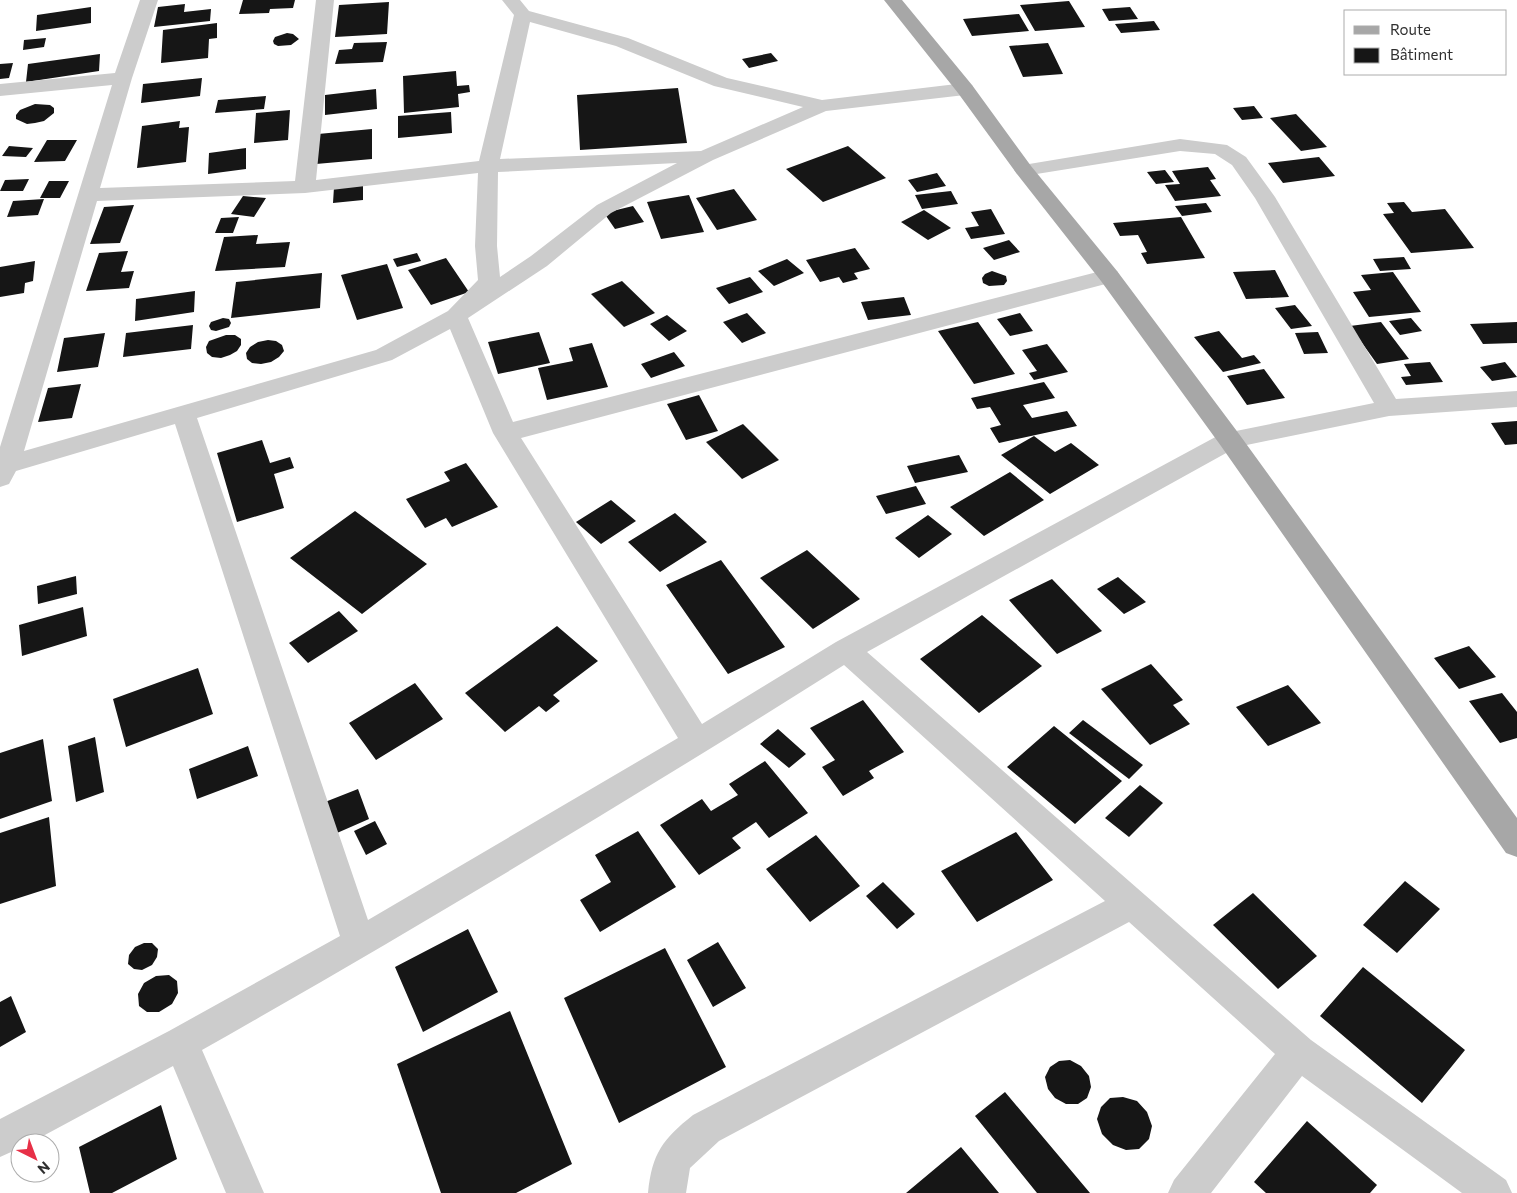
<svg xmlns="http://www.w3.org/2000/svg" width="1517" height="1193" viewBox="0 0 1517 1193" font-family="Commissioner,sans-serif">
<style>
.building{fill:#161616}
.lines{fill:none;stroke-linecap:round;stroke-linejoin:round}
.minor{fill:#ccc;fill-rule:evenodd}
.major{fill:#a7a7a7;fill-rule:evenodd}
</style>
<rect width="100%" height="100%" fill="#fff"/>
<path class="building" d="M243,0H295L293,8L270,9L269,13L239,14Z
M1069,1L1085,27L1035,31L1020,5Z
M389,2L387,34L335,37L339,5Z
M185,4L184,12L211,9L210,21L154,27L158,7Z
M91,7V23L36,31L37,15Z
M1130,7L1138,19L1109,21L1102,9Z
M1019,14L1029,31L972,36L963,19Z
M1154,21L1160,30L1121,33L1115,24Z
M217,23V38L209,39L208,58L161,63L163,30Z
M287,33L293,34L299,39L291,45L278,46L274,44L273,41L275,37Z
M46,38L44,47L23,50L24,40Z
M387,42L383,62L335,64L339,50L352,49L354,43Z
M1048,43L1063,74L1023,77L1009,46Z
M771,53L778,61L749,68L742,59Z
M100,54L99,71L26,82L28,64Z
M13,63L9,78L0,79V64Z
M456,71L457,86L469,85L470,92L458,94L459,107L404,113L403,76Z
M202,78L200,96L141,103L143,84Z
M678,88L687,143L580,150L577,95Z
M376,89L377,109L325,115V95Z
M266,96L264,109L215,113L218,100Z
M35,104L50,105L54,108V113L44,121L35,123L27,124L16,119V115L20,110Z
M1254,106L1263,118L1242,120L1233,108Z
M290,110L288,140L254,143L256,113Z
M451,112L452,133L398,138V116Z
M1296,114L1327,147L1301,151L1270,118Z
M180,121L179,128L189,127L186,162L137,168L142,126Z
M372,129V159L316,164L318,134Z
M47,140H77L65,161L34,162Z
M9,146L33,148L26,157L2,156Z
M848,146L886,178L823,202L786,169Z
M246,148V169L208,174L209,153Z
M1319,157L1335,176L1283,183L1268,163Z
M1208,167L1216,179L1210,180L1221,196L1175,201L1165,185L1180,184L1172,171Z
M1165,170L1174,182L1156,184L1147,172Z
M937,173L946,186L917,192L908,180Z
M29,179L23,191H0L5,180Z
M49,181H69L60,198H40Z
M363,185V200L333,203L334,187Z
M734,189L757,220L717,230L696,198Z
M951,191L958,204L922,209L915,195Z
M689,195L704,232L661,239L647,202Z
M243,196L266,198L254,217L231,214Z
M44,199L38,215L7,217L13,201Z
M1404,202L1412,212L1445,209L1474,248L1411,253L1383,214L1394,213L1387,203Z
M1206,203L1212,212L1182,216L1175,206Z
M134,205L120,243L90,244L104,207Z
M633,206L644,222L615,229L604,213Z
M991,209L1005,234L971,239L965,228L979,226L971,212Z
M924,210L951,228L928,240L901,222Z
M239,217L233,233H215L221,218Z
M1181,217L1205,258L1147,264L1141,253L1147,252L1138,235L1120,236L1113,223Z
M258,235L256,244L290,242L285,267L215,271L224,237Z
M1009,240L1020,252L994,260L983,248Z
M855,248L870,269L854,273L858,279L843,283L839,277L820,282L806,260Z
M128,251L121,272L134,271L129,288L86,291L99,253Z
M417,253L421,261L397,267L393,259Z
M1404,257L1411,269L1380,271L1373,259Z
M446,258L469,292L431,305L408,270Z
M787,259L804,273L774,286L758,271Z
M35,261L33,281L25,283L24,293L0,297V267Z
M387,264L403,308L357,320L341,275Z
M1275,270L1289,297L1246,299L1233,272Z
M992,271L1006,276L1007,281L1004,285L989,286L983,283L982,278L985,274Z
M1393,272L1421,312L1369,317L1353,292L1371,290L1361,275Z
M322,273L320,308L231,318L236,282Z
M750,277L763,292L729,304L716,288Z
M622,281L655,313L624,327L591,294Z
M195,291L194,312L135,321L136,299Z
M904,297L911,315L868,320L861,302Z
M1295,305L1312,326L1291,329L1275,308Z
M747,313L766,333L742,343L723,322Z
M1020,313L1033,331L1010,336L997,319Z
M667,315L687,331L669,341L650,324Z
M223,318L229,319L231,323L229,327L216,331L211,330L209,326L211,322Z
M1411,318L1422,331L1400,335L1389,321Z
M978,322L1015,374L974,384L938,331Z
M1381,322L1409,359L1377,364L1350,326Z
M1517,322V343L1483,344L1470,324Z
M193,325L191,349L123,357L126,333Z
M1219,331L1242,358L1254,355L1261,363L1223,372L1194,337Z
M539,332L550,363L498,374L488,342Z
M1318,332L1328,353L1304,354L1295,333Z
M105,333L98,367L57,372L64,338Z
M226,335H235L241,339V345L237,351L230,355L221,358L212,357L207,353L206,347L209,341Z
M268,340L276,341L282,345L284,351L279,357L271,362L261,364L252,363L247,359L246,353L250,347L258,342Z
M592,343L608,387L547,400L538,368L573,361L569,348Z
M1047,344L1068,372L1034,380L1029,373L1037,371L1022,350Z
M674,352L685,366L651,378L641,364Z
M1430,362L1443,382L1406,385L1401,377L1411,376L1404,364Z
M1505,362L1517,377L1492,381L1480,367Z
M1264,369L1285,398L1247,405L1227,376Z
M1044,382L1055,398L1023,405L1032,418L1067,411L1077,426L999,443L990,428L1001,425L990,407L977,409L971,398Z
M81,384L72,418L38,422L48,388Z
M699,395L718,431L686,440L667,404Z
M1517,421V444L1505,445L1491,423Z
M743,424L779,460L742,479L706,442Z
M1034,436L1055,452L1071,443L1099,465L1050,494L1001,455Z
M262,440L270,463L290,457L294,468L274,474L284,508L237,522L217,453Z
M959,455L968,472L915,483L907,466Z
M466,463L498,507L452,527L446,518L425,528L406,499L450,481L444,472Z
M1010,472L1044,500L984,536L950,507Z
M916,486L926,504L886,514L876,496Z
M611,500L636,521L601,544L576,522Z
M355,511L427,564L362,614L290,558Z
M675,513L707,542L660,572L628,542Z
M928,515L952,534L919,558L895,538Z
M807,550L860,599L813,629L760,578Z
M721,560L785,647L728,674L666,585Z
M76,576L77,594L38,604L37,586Z
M1118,577L1146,602L1124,614L1097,589Z
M1052,579L1102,631L1057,654L1009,600Z
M83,607L87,636L22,656L19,625Z
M339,611L358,631L308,663L289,643Z
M982,615L1042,666L979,713L920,659Z
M557,626L598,661L553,695L560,701L546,712L539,706L505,732L465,693Z
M1469,646L1496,677L1459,689L1434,658Z
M1151,664L1183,700L1173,705L1190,724L1150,745L1101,689Z
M198,668L213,714L126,747L113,699Z
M415,683L443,719L376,760L349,723Z
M1288,685L1321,723L1268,746L1236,707Z
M1502,693L1517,712V738L1500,743L1469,701Z
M863,700L904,752L869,771L874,778L843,796L822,767L835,760L810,728Z
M1083,720L1143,765L1129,779L1069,733Z
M1054,726L1122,781L1075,824L1007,767Z
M778,729L806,754L789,768L760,744Z
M95,737L104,792L76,802L68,746Z
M43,739L52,801L0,819V753Z
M248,746L258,776L197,799L189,769Z
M765,761L808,813L769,838L756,822L732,838L741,848L699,875L660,825L702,799L711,811L738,795L729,784Z
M1140,785L1163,803L1129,837L1105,818Z
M358,789L369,819L337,833L325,802Z
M49,817L56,886L0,904V833Z
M375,821L387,844L366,855L354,831Z
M638,831L676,887L600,932L580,900L611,882L595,855Z
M1016,832L1053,880L977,922L941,871Z
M816,835L860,886L810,922L766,869Z
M1405,881L1440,909L1397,953L1363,925Z
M883,882L915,914L897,929L866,896Z
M1253,893L1317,956L1278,989L1213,925Z
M468,929L498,992L423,1032L395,967Z
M718,942L746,988L713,1007L687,960Z
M144,943H152L158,949L157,957L152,965L142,970L134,969L128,964L129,955L135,947Z
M665,948L726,1067L619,1123L564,998Z
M1363,967L1465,1050L1422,1103L1320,1016Z
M169,975L177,981L178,993L172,1004L159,1012H147L139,1006L138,994L144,983L156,976Z
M11,996L26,1032L0,1047V1002Z
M510,1011L572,1164L516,1193H441L397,1064Z
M1070,1060L1081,1066L1089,1076L1091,1087L1087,1098L1078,1104H1066L1055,1098L1048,1089L1045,1077L1050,1067L1059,1061Z
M1005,1092L1090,1193H1037L975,1116Z
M1123,1097L1137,1101L1147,1112L1152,1126L1149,1139L1139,1149L1126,1150L1113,1145L1102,1134L1097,1119L1101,1107L1110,1098Z
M161,1105L177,1159L112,1193H90L79,1147Z
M1307,1121L1377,1185L1370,1193H1266L1254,1182Z
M961,1147L999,1193H906Z"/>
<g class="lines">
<path class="minor" d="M140,0H158L132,78L100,188L295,181L316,0H334L316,180L479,161L514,15L502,0H520L529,11L628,38L727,78L822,100L965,83L972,85L974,89L972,93L965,95L826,111L713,160L611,213L547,266L468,318L513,422L1109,269L1117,271L1120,276L1117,281L521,438L702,724L836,642L1221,434L1374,403L1255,198L1232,165L1215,154L1180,151L1024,176L1017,174L1014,170L1017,166L1180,139L1227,145L1246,157L1275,197L1396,399L1517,391V407L1389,416L1237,447L867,652L1311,1040L1506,1180L1512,1193H1462L1302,1076L1211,1193H1168L1174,1180L1275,1054L1129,922L719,1141L690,1168L686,1193H648C652,1153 663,1139 693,1115L1105,901L844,665C633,798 419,927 202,1050L264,1193H226L173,1066L30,1143H20V1148L0,1157V1119L169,1031L340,936L175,424L16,471L9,484L0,487V447L112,85L0,96V84L115,73ZM530,22L616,46L714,86L803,107L701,151L500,159ZM677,163L597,205L531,256L500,277L497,246L498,172ZM478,173L475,246L478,280L448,311L376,350L24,451L97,201L305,193ZM450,329L493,433L678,738L368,920L197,418L392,360Z"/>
<path class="major" d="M884,0H902L972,85L1031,166L1117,271L1239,434L1517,818V857L1506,853L1221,446L1101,281L1017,174L958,93Z"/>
</g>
<rect x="1344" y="10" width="162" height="65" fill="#ffffff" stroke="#acacac"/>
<rect x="1354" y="26" width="25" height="8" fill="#a7a7a7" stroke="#acacac"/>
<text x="1390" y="35" font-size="15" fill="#2f2f2f">Route</text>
<rect x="1354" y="48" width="25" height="15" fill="#161616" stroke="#acacac"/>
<text x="1390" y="60" font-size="15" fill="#2f2f2f">Bâtiment</text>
<g transform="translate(35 1158) rotate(138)"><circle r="24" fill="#ffffff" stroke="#acacac"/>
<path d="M0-4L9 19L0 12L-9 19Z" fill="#e73047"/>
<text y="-8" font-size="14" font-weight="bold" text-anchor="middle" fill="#2f2f2f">N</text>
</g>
</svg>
